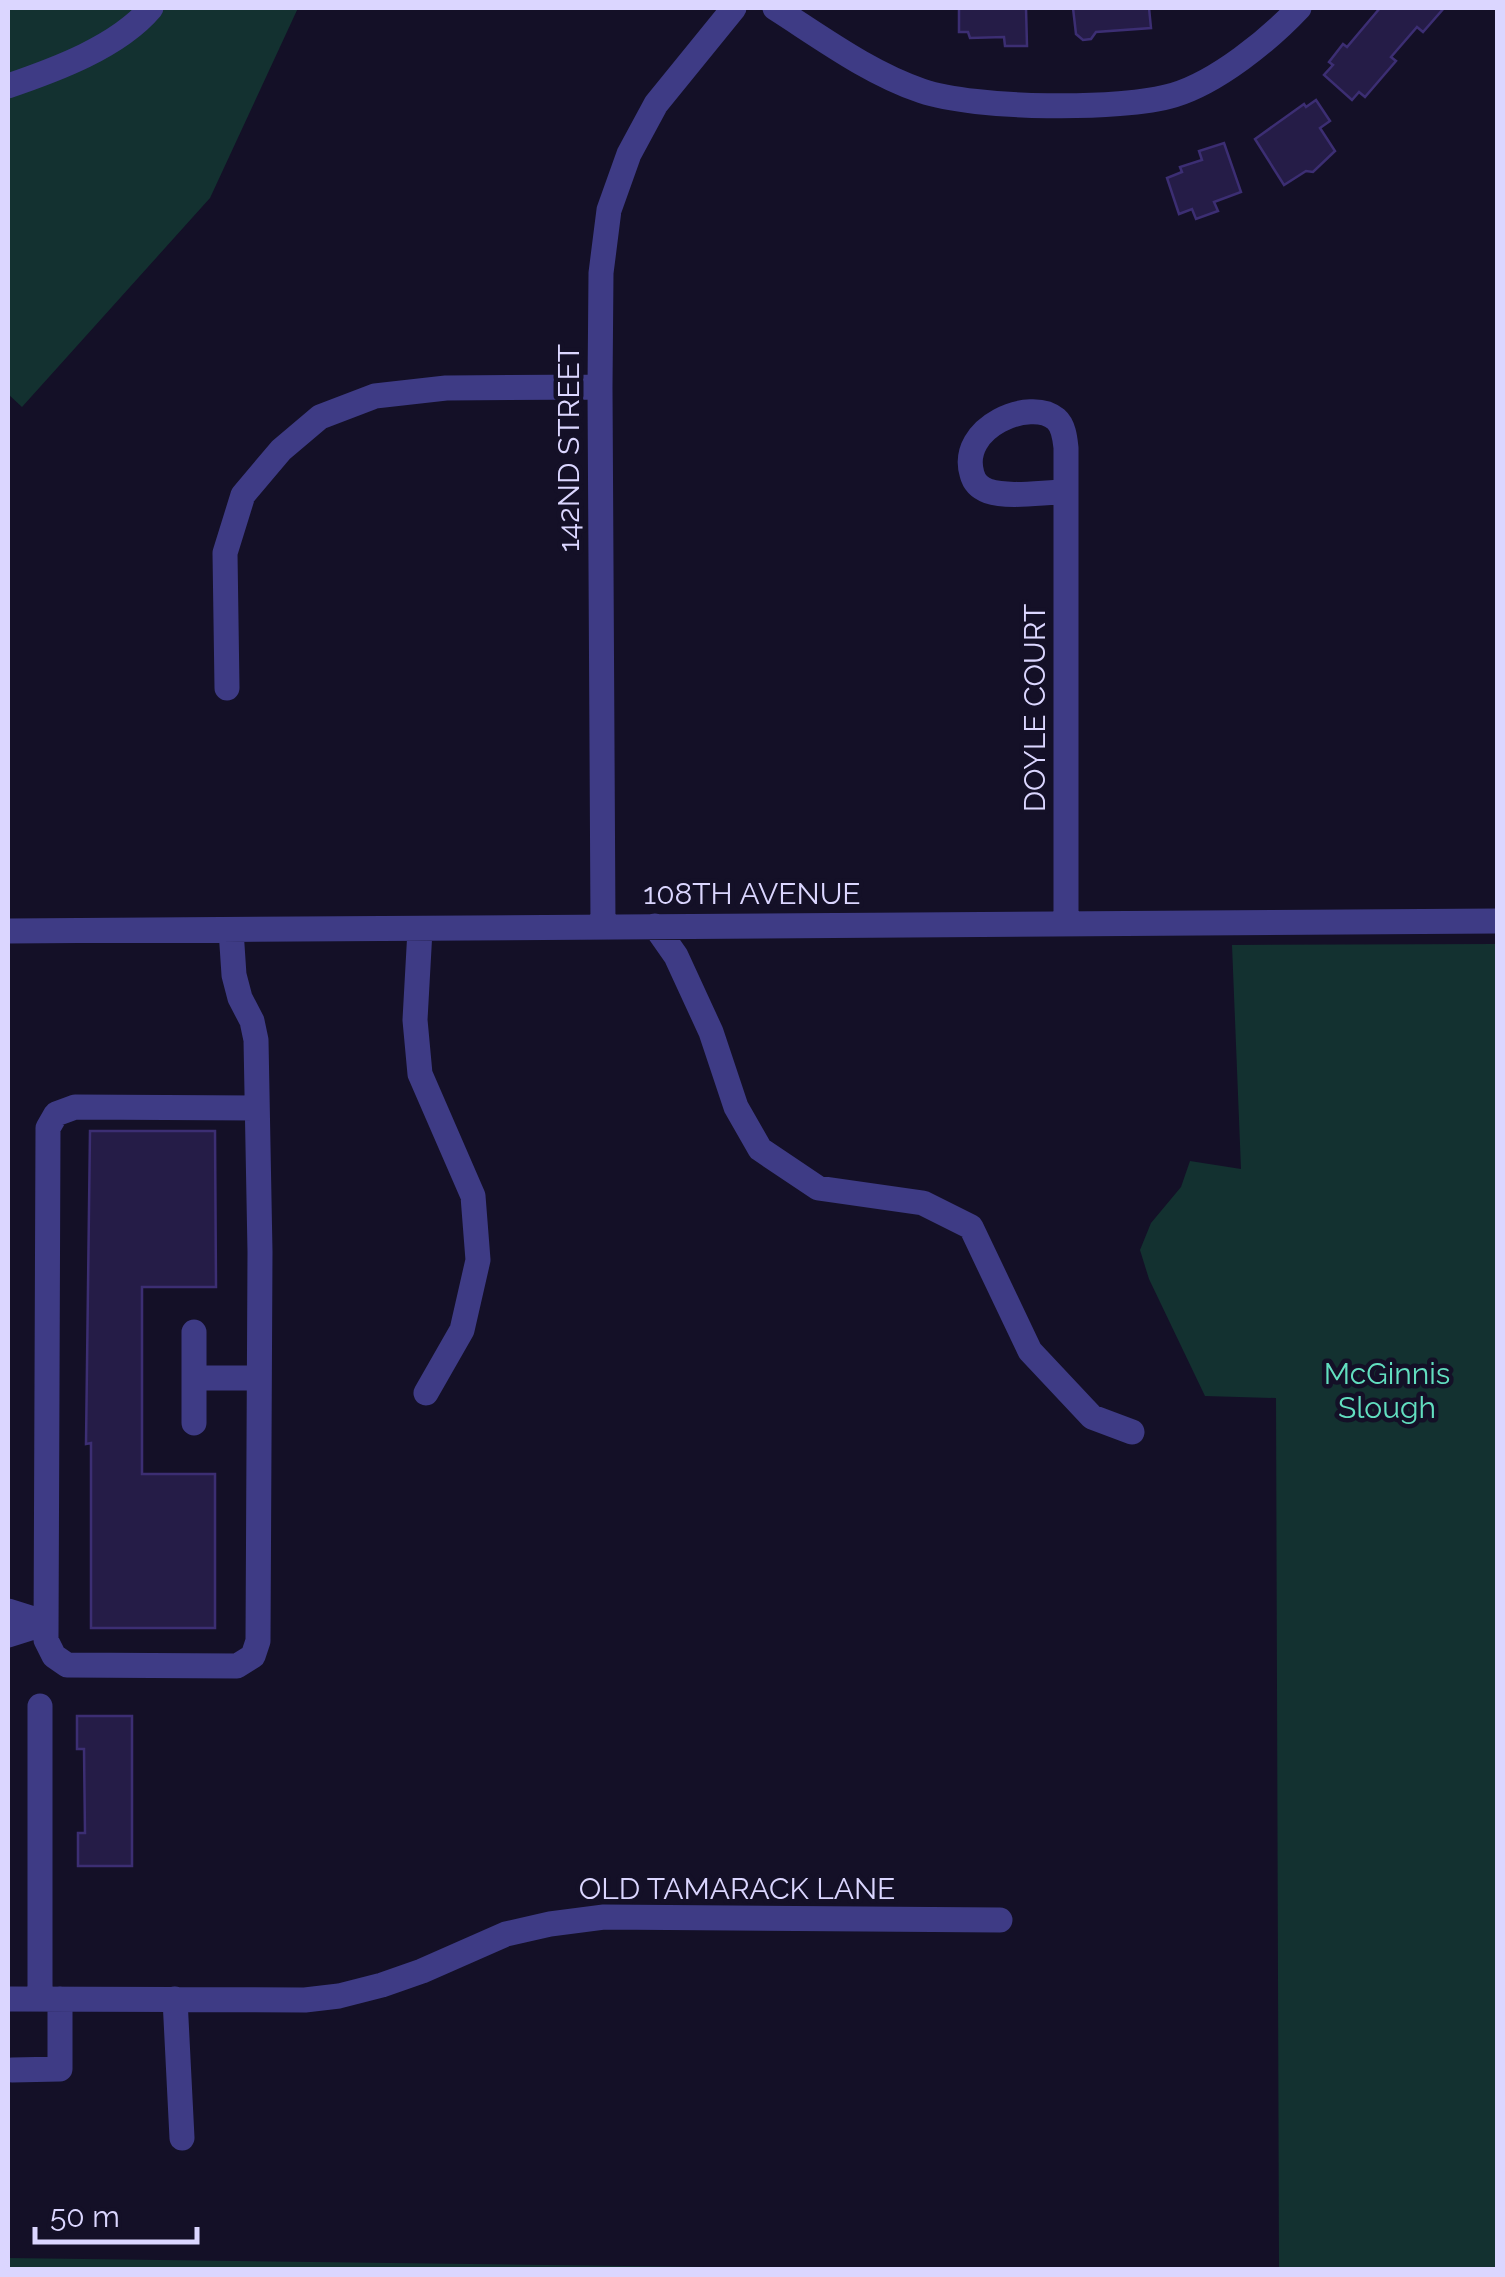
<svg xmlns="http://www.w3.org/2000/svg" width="1505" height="2277" viewBox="0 0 1505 2277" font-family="Raleway,sans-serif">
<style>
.green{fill:#133130}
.building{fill:#251c47;stroke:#3c2e73;stroke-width:2.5}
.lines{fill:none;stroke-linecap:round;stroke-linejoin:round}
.minor{stroke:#3e3b85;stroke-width:25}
.labels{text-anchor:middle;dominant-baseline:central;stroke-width:9;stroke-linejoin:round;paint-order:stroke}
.street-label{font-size:30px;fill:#dbd6ff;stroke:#141027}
.park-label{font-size:30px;fill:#62dfc0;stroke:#141027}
</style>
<rect width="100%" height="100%" fill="#141027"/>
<path class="green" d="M8,8H298L210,198L22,407L8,394Z
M1497,944V2269H1279L1276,1398L1205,1396L1149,1279L1140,1250L1151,1223L1181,1187L1190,1161L1241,1169L1232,945Z
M8,2258L859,2269L8,2270Z"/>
<path class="building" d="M959,8H1026L1027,46H1005L1004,37L970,38L968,32H959Z
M1073,8H1149L1151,28L1096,32L1091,39L1083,40L1076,34Z
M1380,8H1444L1423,32L1417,27L1391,57L1396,61L1365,97L1359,92L1352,100L1324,75L1333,65L1329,62L1343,44L1347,47Z
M1316,100L1330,121L1320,128L1335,151L1313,172L1306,171L1284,185L1255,139L1304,104L1306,107Z
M1224,143L1241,192L1214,202L1218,211L1196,219L1192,209L1179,214L1167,178L1182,172L1180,167L1202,160L1199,151Z
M90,1131H215L216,1287H142V1474H215V1628H91V1443L86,1444Z
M77,1716H132V1866H78V1833H85L84,1749H77Z"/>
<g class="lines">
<path class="minor" d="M775,8C822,38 869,73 922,91C975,109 1120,111 1174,95C1217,82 1269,40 1299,8
M8,86C55,70 118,47 151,8
M1066,492C1043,492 1010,498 988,491C980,488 974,482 972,474C958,427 1031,397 1056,419C1064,426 1065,439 1066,448V924
M227,688L225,553L243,495L281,450L320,417L375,396L446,388L600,387
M603,926L600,387L601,273L609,210L629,154L656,104L734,8
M655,926L676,956L711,1032L736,1107L760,1149L818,1188L923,1203L971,1227L1030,1351L1092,1417L1132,1432
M231,930L234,975L240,998L252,1021L256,1040L260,1252L258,1641L253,1656L237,1666L67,1665L54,1656L46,1640L48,1128L56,1114L75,1107L257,1108
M420,930L415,1020L420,1074L473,1196L478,1260L462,1330L426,1393
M8,931L1498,921
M194,1332V1378H259
M194,1423V1378
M8,1611L46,1623L8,1635
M8,1999L305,2000L339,1996L382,1985L422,1971L506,1934L550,1924L604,1917L1000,1920
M40,1999V1706
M175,1999L182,2138
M12,2070L60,2069V1999"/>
</g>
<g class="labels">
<g class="street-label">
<text transform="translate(568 448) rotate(-90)">142ND STREET</text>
<text transform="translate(1034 708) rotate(-90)">DOYLE COURT</text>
<text x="752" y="893">108TH AVENUE</text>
<text x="737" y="1888">OLD TAMARACK LANE</text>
</g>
<g class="park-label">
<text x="1387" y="1373">McGinnis<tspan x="1387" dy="34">Slough</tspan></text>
</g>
</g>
<rect width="1505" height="2277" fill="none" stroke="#dbd6ff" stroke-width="20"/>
<path d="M35 2227v15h162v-15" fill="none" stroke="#dbd6ff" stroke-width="5"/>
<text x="50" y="2227" font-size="30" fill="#dbd6ff" stroke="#141027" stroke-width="8" paint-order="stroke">50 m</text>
</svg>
